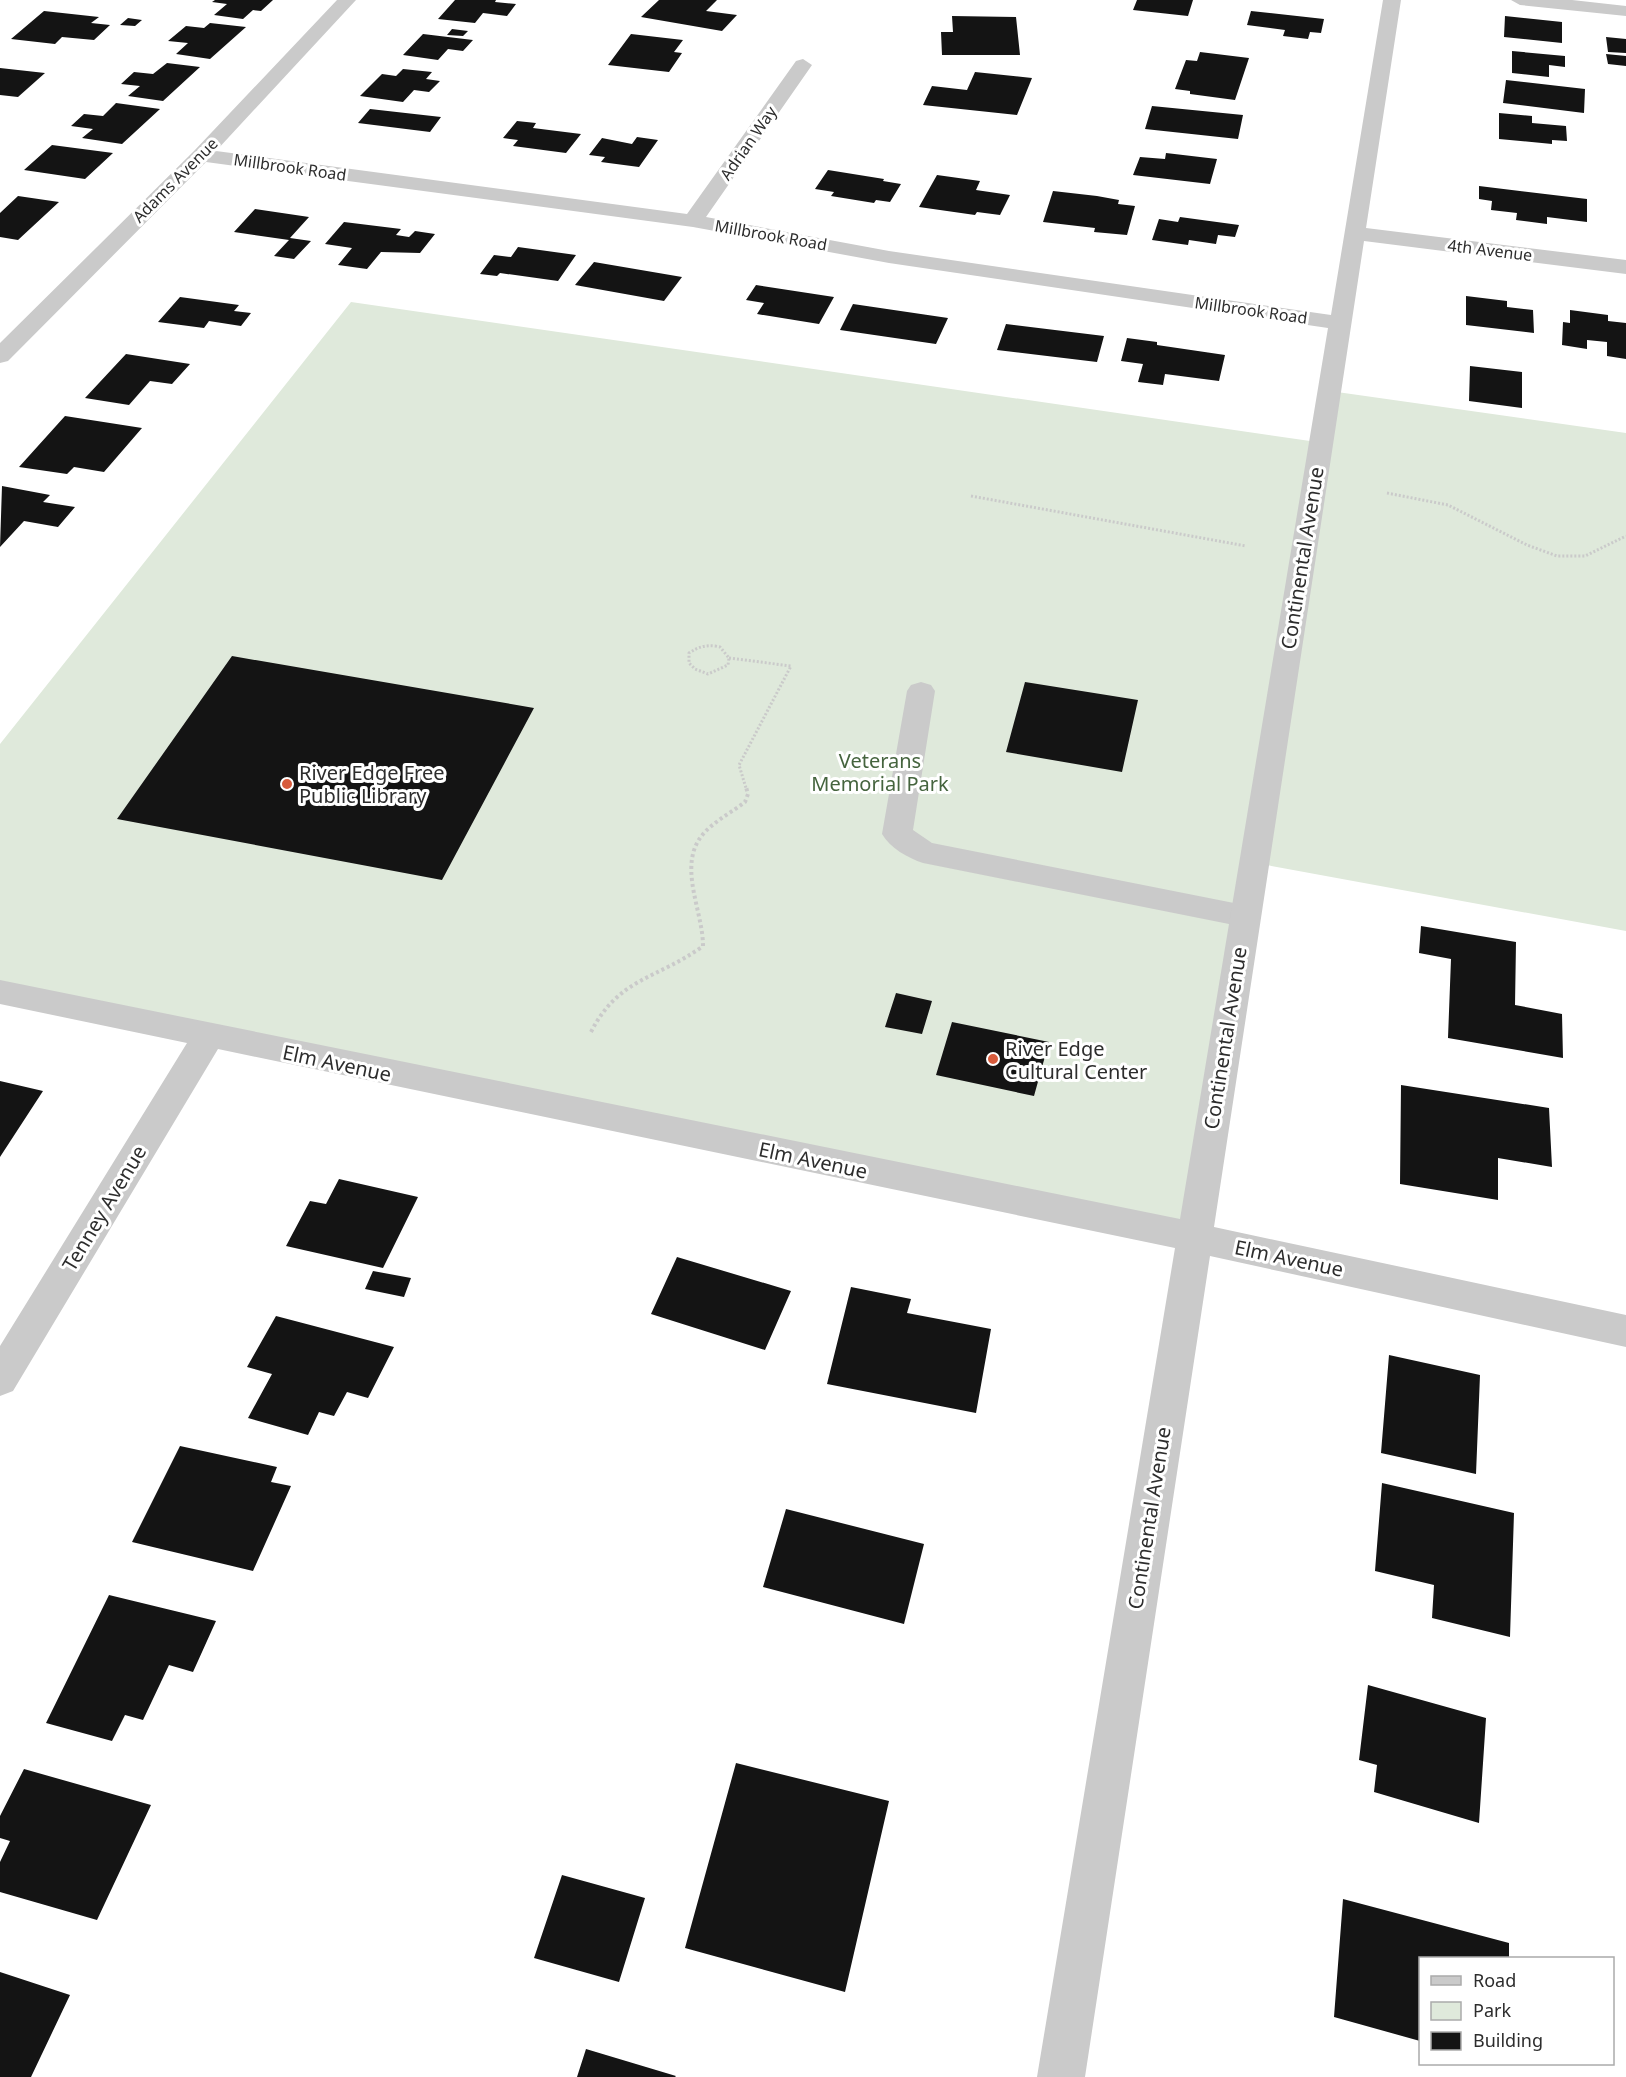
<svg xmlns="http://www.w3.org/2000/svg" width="1626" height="2077" viewBox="0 0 1626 2077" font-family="'Noto Sans',sans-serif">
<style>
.green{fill:#dfe9db}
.building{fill:#141414}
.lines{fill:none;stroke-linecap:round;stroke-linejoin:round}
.path-far1{stroke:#cacaca;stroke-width:3;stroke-dasharray:2 2;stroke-linecap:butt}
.path{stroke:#cacaca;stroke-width:4;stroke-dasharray:3 3;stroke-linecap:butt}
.lane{fill:#cacaca;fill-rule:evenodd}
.street{fill:#cacaca;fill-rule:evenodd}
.poi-dot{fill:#d75b3c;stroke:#fff;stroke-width:2}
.labels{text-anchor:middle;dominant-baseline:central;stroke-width:6;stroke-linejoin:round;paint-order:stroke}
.far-street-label{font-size:16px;fill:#2d2d2d;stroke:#fff}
.street-label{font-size:20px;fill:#2d2d2d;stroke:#fff}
.park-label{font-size:20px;fill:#45643e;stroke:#fff}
.poi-label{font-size:20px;fill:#2d2d2d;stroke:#fff;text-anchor:start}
</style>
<rect width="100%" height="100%" fill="#fff"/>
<path class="green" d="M351,302L1331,444L1337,392L1626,433V931L1261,864L1205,1234L0,989V744Z"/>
<path class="building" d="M215,0H273L261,11L253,10L243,19L214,15L227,4L212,2Z
M455,0H496L495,2L516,4L507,16L483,13L475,23L438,19Z
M659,0H717L706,11L737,15L722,31L641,17Z
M1137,0H1193L1188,16L1133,10Z
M44,11L99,17L91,23L110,25L94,40L62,37L55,44L11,39Z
M1251,11L1324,19L1321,33L1310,32L1308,39L1283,36L1285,30L1247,25Z
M952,16L1016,17L1020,55H942L941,32H953Z
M1505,16L1562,22V43L1504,37Z
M128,18L142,20L135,26L120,25Z
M210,23L246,27L210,59L176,54L188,43L168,41L186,26L204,28Z
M452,29L468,31L463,36L447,35Z
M423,34L473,40L463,51L448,49L438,60L403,55Z
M631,34L683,40L674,52L682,53L669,72L608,65Z
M1606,37L1626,39V53L1608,52Z
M1512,51L1565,56V67L1549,65V77L1512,73Z
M1200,52L1249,58L1235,100L1190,94V91L1175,89L1186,60L1197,61Z
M1606,54L1626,56V66L1608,64Z
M167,63L200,67L163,101L128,96L140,86L121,84L134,72L153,74Z
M0,68L45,73L18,97L0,95Z
M403,69L432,72L426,79L440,81L429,92L414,90L403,102L360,96L382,74L396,76Z
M975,72L1032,78L1017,115L923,105L932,86L967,90Z
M1506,80L1585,89L1584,113L1503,103Z
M116,103L160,109L122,144L82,138L93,129L71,126L84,114L103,116Z
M1152,106L1243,115L1238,139L1145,129Z
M370,109L441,117L430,132L358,123Z
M1499,113L1532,116V123L1566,126L1567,141L1552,140V144L1499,139Z
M517,121L536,123L533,128L581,134L566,153L513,146L518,140L503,138Z
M637,137L658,140L639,167L601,162L605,157L589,155L602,138L632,144Z
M52,145L113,153L85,179L24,170Z
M1166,153L1217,159L1210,184L1133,175L1140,157L1165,159Z
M828,170L884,179L883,181L901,184L890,202L876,200L874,203L831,196L834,192L815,189Z
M937,175L980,181L976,190L1010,195L1000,215L977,212L975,215L919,207Z
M1479,186L1587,199V222L1547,217V224L1516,220L1517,213L1491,210L1492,201L1479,199Z
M1053,191L1097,196L1119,200L1118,204L1135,206L1127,235L1094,232L1095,228L1043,222Z
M18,196L59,202L18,240L0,237V213Z
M255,209L309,217L290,238L311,241L294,259L274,256L289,240L234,232Z
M1180,217L1239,225L1235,237L1218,235L1216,244L1189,240L1188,245L1152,240L1159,219L1178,222Z
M344,222L401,229L396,235L409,237L415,231L435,234L420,253L381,252L367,269L338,265L352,248L325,244Z
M518,247L576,255L558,281L500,273L497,276L480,274L494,255L511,257Z
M594,262L682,277L664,301L575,285Z
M756,285L834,297L819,324L757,314L764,303L746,300Z
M1466,296L1507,301V307L1533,310L1534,333L1466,325Z
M180,297L239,305L234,311L251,313L241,326L209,321L204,328L158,322Z
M853,304L948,318L936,344L840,330Z
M1570,310L1608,315V321L1626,323V359L1607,356V342L1587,340V349L1562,345L1563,322L1570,323Z
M1006,324L1104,336L1097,362L997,350Z
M1127,338L1157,342V345L1225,355L1219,381L1165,374L1163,385L1138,382L1143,364L1121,361Z
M126,354L190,364L172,384L150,381L129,405L85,398Z
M1470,366L1522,372V408L1469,401Z
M65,416L142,428L104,472L74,467L67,474L19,467Z
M2,486L50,495L43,502L75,507L58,527L24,521L0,547Z
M232,656L534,708L442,880L117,819Z
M1025,682L1138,700L1122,772L1006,752Z
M1421,926L1516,942L1515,1005L1562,1014L1563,1058L1448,1038L1451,959L1419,953Z
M896,993L932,1001L922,1034L885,1027Z
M952,1022L1049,1042L1034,1096L936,1075Z
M0,1081L43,1091L0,1157Z
M1401,1085L1549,1108L1552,1167L1498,1158V1200L1400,1184Z
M339,1179L418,1197L383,1268L286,1246L310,1201L326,1204Z
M677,1257L791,1291L765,1350L651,1314Z
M373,1271L411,1278L404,1297L365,1289Z
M851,1287L911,1299L907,1313L991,1329L976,1413L827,1384Z
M276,1316L394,1347L368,1398L347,1392L334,1416L319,1412L308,1435L248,1418L272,1374L247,1367Z
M1389,1355L1480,1375L1476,1474L1381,1453Z
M180,1446L277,1467L271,1482L291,1486L253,1571L132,1542Z
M1382,1483L1514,1513L1510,1637L1432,1618L1434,1585L1375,1571Z
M786,1509L924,1544L904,1624L763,1587Z
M109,1595L216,1621L193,1672L169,1665L143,1720L125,1715L112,1741L46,1723Z
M1368,1685L1486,1718L1479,1823L1374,1792L1377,1765L1359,1760Z
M736,1763L889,1801L845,1992L685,1948Z
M24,1769L151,1805L97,1920L0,1892V1862L10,1841L0,1838V1816Z
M562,1875L645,1898L619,1982L534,1958Z
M1343,1899L1509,1943V1958H1420V2041L1334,2017Z
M0,1972L70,1995L31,2077H0Z
M586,2049L676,2076L675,2077H577Z"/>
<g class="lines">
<path class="path-far1" d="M1387,493L1448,505L1527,545L1557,556H1585L1626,536
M971,496L1246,546
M715,646L720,647L729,658L728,665L708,674L695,669L689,663V653C698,647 705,645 715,646Z
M729,658L791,666L739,765L746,788"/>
<path class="path" d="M591,1032C619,977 658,979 703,946C703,910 676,864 704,833C715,821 732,812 745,802L748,794L746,787"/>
<path class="lane" d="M921,682L931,685L935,691L913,830L932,843L1244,905L1255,908L1260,916L1255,924L1244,927L923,863C908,858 890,848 882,834L907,691L911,685Z"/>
<path class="street" d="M337,0H356L216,151L687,214L796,61L803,59L812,65L706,217L889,251L1331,315L1383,0H1401L1366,228L1626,260V274L1364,241L1214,1227L1626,1315V1347L1210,1256L1085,2077H1037L1175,1248L218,1049L13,1391L0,1396V1346L187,1043L0,1004V980L1180,1219L1328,328L889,263L693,227L206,162L8,361L0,363V343L194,151Z
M1511,0H1572L1626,6V16L1520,5Z"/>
</g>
<g class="poi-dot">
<circle cx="287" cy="784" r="6"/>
<circle cx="993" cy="1059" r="6"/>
</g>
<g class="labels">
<g class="far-street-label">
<text transform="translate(748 143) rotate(-55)">Adrian Way</text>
<text transform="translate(290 167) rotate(8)">Millbrook Road</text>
<text transform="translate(175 180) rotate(-45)">Adams Avenue</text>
<text transform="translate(771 235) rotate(10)">Millbrook Road</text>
<text transform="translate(1490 250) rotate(7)">4th Avenue</text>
<text transform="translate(1251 310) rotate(8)">Millbrook Road</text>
</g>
<g class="street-label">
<text transform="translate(1302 558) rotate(-81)">Continental Avenue</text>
<text transform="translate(1225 1038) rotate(-81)">Continental Avenue</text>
<text transform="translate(337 1063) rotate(12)">Elm Avenue</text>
<text transform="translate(813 1160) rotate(12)">Elm Avenue</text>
<text transform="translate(104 1208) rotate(-59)">Tenney Avenue</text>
<text transform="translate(1289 1258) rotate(12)">Elm Avenue</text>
<text transform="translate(1149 1518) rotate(-81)">Continental Avenue</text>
</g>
<g class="park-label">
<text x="880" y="760">Veterans<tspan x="880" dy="23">Memorial Park</tspan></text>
</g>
<g class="poi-label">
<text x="299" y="772">River Edge Free<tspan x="299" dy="23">Public Library</tspan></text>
<text x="1005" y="1048">River Edge<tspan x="1005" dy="23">Cultural Center</tspan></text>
</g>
</g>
<rect x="1419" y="1957" width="195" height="108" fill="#ffffff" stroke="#ababab" stroke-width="1.5"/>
<rect x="1431" y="1976" width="30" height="9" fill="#cacaca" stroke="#ababab" stroke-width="1.5"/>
<text x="1473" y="1987" font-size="18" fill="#2d2d2d">Road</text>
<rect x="1431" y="2002" width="30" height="18" fill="#dfe9db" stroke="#ababab" stroke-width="1.5"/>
<text x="1473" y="2017" font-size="18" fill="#2d2d2d">Park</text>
<rect x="1431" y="2032" width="30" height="18" fill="#141414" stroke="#ababab" stroke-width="1.5"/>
<text x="1473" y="2047" font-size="18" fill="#2d2d2d">Building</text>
</svg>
